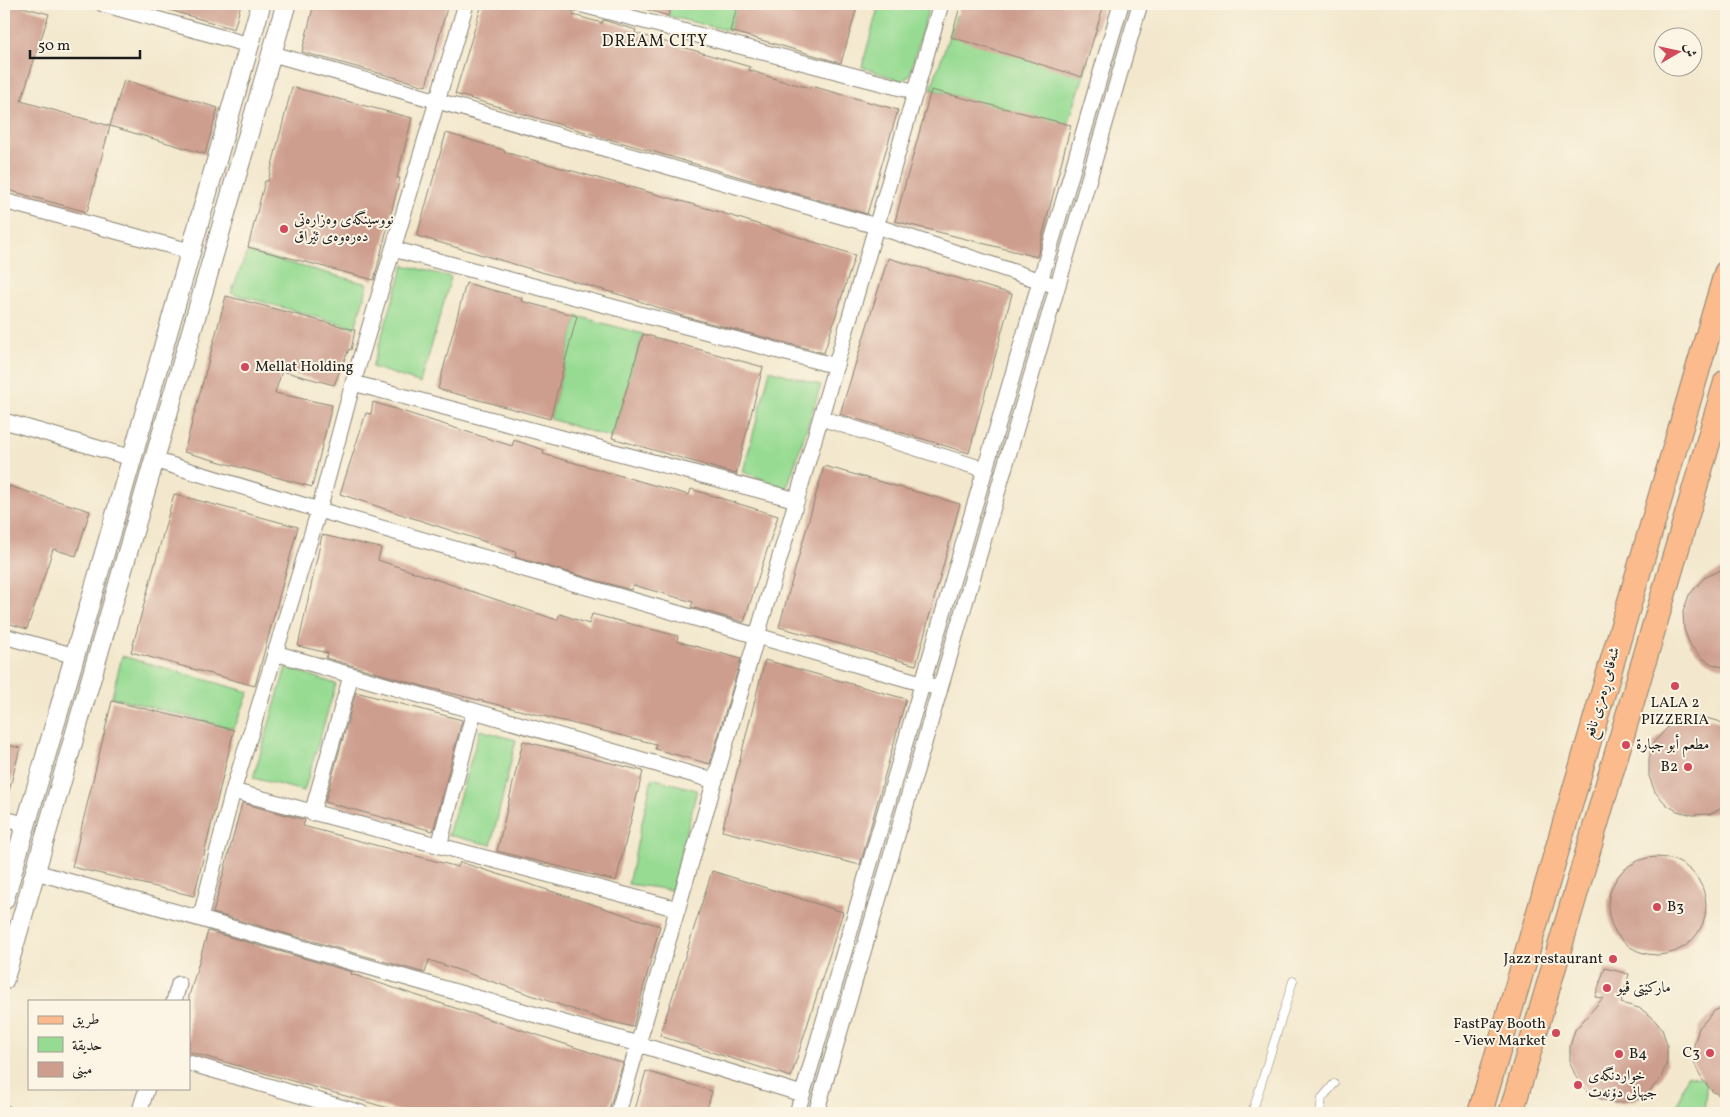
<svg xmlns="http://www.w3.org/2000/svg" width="1730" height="1117" viewBox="0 0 1730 1117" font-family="Vollkorn,Amiri,serif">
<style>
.green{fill:#97db93;stroke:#5a7c58}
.building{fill:#cd9e8e}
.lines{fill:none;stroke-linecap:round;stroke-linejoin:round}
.service-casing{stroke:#888274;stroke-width:9}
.minor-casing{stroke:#888274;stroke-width:17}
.tertiary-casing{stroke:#888274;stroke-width:21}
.primary-casing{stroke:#888274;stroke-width:26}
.service{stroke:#fff;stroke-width:8}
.minor{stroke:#fff;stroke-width:15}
.tertiary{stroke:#fff;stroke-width:19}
.primary{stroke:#fbbb8c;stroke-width:24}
.poi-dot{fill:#d1495b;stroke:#fcf5e5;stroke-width:2}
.labels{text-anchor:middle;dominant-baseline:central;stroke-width:4;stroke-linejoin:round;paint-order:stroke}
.poi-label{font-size:15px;fill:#1c1c1c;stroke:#fcf5e5;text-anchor:start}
.street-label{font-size:15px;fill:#1c1c1c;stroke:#fcf5e5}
.neighbourhood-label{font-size:16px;letter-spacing:1px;fill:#1c1c1c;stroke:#fcf5e5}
</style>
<rect width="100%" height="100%" fill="#fcf5e5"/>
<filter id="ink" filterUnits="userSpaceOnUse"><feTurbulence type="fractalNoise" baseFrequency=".02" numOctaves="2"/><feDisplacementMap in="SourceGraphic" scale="10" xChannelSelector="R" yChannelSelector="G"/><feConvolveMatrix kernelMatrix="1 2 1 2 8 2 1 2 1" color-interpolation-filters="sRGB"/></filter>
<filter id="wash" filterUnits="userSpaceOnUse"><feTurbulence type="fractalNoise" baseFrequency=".0096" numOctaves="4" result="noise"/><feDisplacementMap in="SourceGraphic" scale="20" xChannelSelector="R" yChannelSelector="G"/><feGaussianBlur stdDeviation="1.12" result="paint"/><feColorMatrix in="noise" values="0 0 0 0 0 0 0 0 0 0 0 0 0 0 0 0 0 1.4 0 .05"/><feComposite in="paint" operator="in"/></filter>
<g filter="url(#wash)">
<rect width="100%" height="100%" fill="#f3e8cd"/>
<path class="green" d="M672,4H738L730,31L668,16Z
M879,4H930L909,77H906L904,82L862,67Z
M956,15L1088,62L1067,128L931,89Z
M247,252L368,284L355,328L231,293Z
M404,265L451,277L421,383L372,367Z
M577,316L643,334L612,438L550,419Z
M770,370L821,385L787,488L743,472Z
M122,656L249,692L234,729L112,697Z
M286,667L336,684L304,791L253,778Z
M480,730L516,740L491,845L448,835Z
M652,778L697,790L672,890L628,884Z
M1687,1075L1707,1080L1704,1113H1675Z"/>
<g id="blocks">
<path class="building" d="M11,4L49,14L21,101L110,126L87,212L4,189V26Z
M160,4H241L234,29L159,7Z
M314,4H448L426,86L302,52Z
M482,4H547L574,12L573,15L602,23L603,20L636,30L635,33L750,67L749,70L779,80L810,88L811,86L898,110L867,214L455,94Z
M636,4H672L668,16L636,6Z
M738,4H858L841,63L730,31Z
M961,4H1104L1082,77L951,37Z
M124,80L218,108L205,154L110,126Z
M292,87L412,118L397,178H400L374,280L248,247L265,181H268Z
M931,90L1071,125L1037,257L895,221Z
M446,133L504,150V152L713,210L855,255L824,353L683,316L624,296L417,236Z
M888,258L1012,294L969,453L840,414Z
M466,283L522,298L521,301L577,316L550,419L438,389Z
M226,296L355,330L351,350L349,349L334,385L282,371L275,393L332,405L312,487L184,452Z
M643,334L763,367L736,474L612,438Z
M373,402L512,446L514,440L544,450L543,454L689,495L691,489L778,516L744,622L691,607L693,602L633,585L631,590L515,557L516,552L340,494L366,413L371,414Z
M824,466L960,504L916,665L779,627Z
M9,486L90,511L76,556L53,549L27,629L4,622V503Z
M174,494L298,527L255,686L131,652Z
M322,535L381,548L378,560L557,620L560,614L589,624L592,614L678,636L677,641L741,659L710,764L655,749L656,744L426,687L326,658L328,653L298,646Z
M1726,570V668L1712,664L1702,658L1690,645L1684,629L1683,612L1689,595L1704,578L1719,571Z
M765,660L906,699L860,865L722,831Z
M356,692L462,720L433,831L325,802Z
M112,701L234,730L194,896L72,867Z
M1701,717L1718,721L1726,726V806L1710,814L1693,815L1677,811L1667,805L1655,792L1649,776V759L1654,742L1669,726L1684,718Z
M523,741L643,771L616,881L497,851Z
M4,744L20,748L8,795H4Z
M242,803L305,820L303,826L458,867L460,862L660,926L633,1027L601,1019L429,960L425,973L213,913Z
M1608 906a49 49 0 1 1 98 0a49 49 0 1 1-98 0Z
M712,871L843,912L791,1077L660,1036Z
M208,931L352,972L351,974L623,1063L608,1113H406L189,1052V996Z
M1605,968L1629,974L1621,1003L1639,1008L1651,1016L1662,1029L1667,1045V1062L1661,1078L1647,1094L1632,1101L1615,1103L1598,1098L1588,1092L1577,1079L1570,1063V1046L1575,1030L1603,998L1595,997Z
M1726,1006V1099L1712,1091L1701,1078L1694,1062V1045L1699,1028L1714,1011Z
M646,1071L712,1091L706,1113H634Z"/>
</g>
</g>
<g filter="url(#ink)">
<use href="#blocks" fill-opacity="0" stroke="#888274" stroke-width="1"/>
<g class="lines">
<g class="service-casing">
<path id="service" d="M1252,1113L1293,981
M1320,1113L1322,1098L1334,1084"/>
</g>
<g class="minor-casing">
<path id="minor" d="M103,4L249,45
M579,4L916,92
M273,54L876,226L1050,284
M4,201L190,251
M393,249L836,366
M353,383L797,500
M821,418L986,470
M4,421L132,458
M154,460L319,510L931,686
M4,636L75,656
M275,653L715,781
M233,791L678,909
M312,813L351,676
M4,819L25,824
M439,846L474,711
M36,872L638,1044L802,1094
M200,919L233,791L319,510L353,383L466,4
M174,1001L179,984
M189,1063L361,1113
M4,1113H5
M139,1113L147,1088
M618,1113L941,4
M797,1113L1121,4
M816,1113L1140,4"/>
</g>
<g class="tertiary-casing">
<path id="tertiary" d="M4,900L132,458L261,4
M4,980L286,4"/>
</g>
<g class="primary-casing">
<path id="primary" d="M1480,1113L1726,273
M1511,1113L1726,382"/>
</g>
<use href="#service" class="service"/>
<use href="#minor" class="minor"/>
<use href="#tertiary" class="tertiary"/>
<use href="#primary" class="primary"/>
</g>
</g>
<g class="poi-dot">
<circle cx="284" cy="229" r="5"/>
<circle cx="245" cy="367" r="5"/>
<circle cx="1675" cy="686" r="5"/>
<circle cx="1626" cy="745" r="5"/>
<circle cx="1688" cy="767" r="5"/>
<circle cx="1657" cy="907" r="5"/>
<circle cx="1613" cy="959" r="5"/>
<circle cx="1607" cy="988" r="5"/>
<circle cx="1556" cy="1033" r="5"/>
<circle cx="1710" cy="1053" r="5"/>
<circle cx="1619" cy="1054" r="5"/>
<circle cx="1578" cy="1085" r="5"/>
</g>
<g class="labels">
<g class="poi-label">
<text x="294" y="220">نووسینگەی وەزارەتی<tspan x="294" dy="17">دەرەوەی ئێراق</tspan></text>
<text x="255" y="367">Mellat Holding</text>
<text x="1675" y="703" text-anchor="middle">LALA 2<tspan x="1675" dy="17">PIZZERIA</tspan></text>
<text x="1636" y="745">مطعم أبو جبارة</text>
<text x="1678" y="767" text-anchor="end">B2</text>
<text x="1667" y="907">B3</text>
<text x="1603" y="959" text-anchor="end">Jazz restaurant</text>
<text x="1617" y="988">مارکێتی ڤیو</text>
<text x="1546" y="1024" text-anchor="end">FastPay Booth<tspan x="1546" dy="17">- View Market</tspan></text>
<text x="1700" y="1053" text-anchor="end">C3</text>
<text x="1629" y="1054">B4</text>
<text x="1588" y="1076">خواردنگەی<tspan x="1588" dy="17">جیهانی دۆنەت</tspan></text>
</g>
<g class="street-label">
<text transform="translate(1603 693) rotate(-74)">شەقامی ڕەمزی نافع</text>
</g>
<g class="neighbourhood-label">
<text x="655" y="42">DREAM CITY</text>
</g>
</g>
<rect width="1730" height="1117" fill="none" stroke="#fcf5e5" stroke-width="20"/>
<rect x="28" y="1000" width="162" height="90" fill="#fcf5e5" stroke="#a29e95"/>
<rect x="38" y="1016" width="25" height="8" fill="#fbbb8c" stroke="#a29e95"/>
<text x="72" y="1024" font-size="15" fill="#1c1c1c">طريق</text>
<rect x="38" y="1037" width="25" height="15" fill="#97db93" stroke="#a29e95"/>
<text x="72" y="1050" font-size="15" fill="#1c1c1c">حديقة</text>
<rect x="38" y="1062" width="25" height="15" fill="#cd9e8e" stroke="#a29e95"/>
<text x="72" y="1074" font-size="15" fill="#1c1c1c">مبنى</text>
<g transform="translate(1678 52) rotate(81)"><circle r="24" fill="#fcf5e5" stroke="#a29e95"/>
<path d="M0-4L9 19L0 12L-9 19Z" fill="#d1495b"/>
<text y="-8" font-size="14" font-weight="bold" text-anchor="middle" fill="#1c1c1c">ش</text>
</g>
<path d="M30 50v8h110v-8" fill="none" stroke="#1c1c1c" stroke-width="2.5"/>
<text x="38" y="50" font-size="15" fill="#1c1c1c" stroke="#fcf5e5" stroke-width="4" paint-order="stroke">50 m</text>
</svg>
